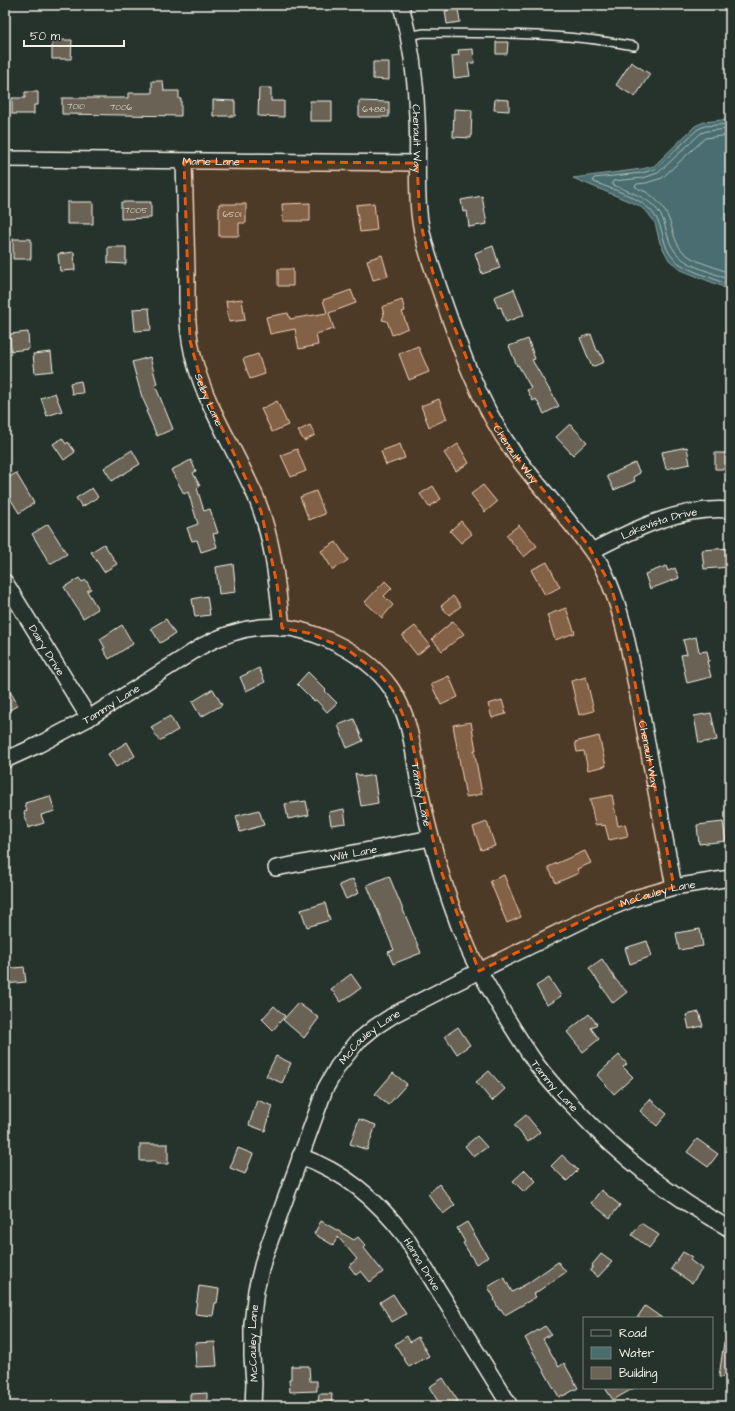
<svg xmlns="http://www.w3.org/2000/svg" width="735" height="1411" viewBox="0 0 735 1411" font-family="'Architects Daughter',sans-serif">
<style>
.water{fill:#496d6f;stroke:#8da29f}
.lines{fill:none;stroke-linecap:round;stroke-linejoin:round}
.shore{stroke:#b0bcb8;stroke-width:1}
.building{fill:#6b6454;stroke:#f4f1e8}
.service-casing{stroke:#f4f1e8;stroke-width:10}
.minor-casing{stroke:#f4f1e8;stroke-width:18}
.service{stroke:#26332d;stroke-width:7}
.minor{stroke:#26332d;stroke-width:15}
.marked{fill:#e8590c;fill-opacity:0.2;stroke:#e8590c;stroke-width:3;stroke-dasharray:8 5;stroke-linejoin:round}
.labels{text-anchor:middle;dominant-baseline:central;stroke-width:3;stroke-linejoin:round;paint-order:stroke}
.number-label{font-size:9px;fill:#d2cec3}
.street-label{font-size:11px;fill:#f4f1e8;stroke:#26332d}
</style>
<rect width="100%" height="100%" fill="#26332d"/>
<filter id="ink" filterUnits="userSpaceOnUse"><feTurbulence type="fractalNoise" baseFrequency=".025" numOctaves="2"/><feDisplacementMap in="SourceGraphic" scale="8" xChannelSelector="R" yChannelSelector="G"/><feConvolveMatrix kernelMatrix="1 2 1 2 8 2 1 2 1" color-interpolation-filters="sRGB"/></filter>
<g filter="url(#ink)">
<path class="water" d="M722,120H730V291L721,286L681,270L669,260L660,243L655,223L648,213L638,205L573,178L642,169L654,166L695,126L704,122Z"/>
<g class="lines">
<path class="shore" d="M730,124L705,126L698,129L655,169L642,173L594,178L593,180L594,182C616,191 647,198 658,221C664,233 663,247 673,258C685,272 714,276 730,287
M730,129L707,131L701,133L658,173L643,178L613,181L612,183L613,185C632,193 656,199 664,222C667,233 669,246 678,255C691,269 714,271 730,281
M730,135L705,138L662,178L646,183L637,184L635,186C638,189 642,190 646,192C656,198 664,207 668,217C674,231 674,246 687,255C697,263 718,267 730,274"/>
</g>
<path class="building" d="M458,9L460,22L447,24L445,11Z
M52,40H72L71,59H52Z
M496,42H508L507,54H496Z
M473,49L474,63H468L470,76L454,78L452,56L459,55L458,50Z
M373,62H389V80L373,79Z
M631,62L650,74L635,97L616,85Z
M152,81H163L164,91H179V99H181V116L62,114V98H128V93H152Z
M259,88H271V101H284V117L258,116Z
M25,92H38V105H34V114H12V98H25Z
M495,99L509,100V111L494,110Z
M213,100L235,101V116H213Z
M310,101H332V121H310Z
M359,101L389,102V117H359Z
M454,109L472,110L471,138L453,137Z
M482,196L487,224L469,227L467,211L463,212L461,200Z
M67,202H93V224H67Z
M121,202H151V218L121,219Z
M310,203V221H283L282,204Z
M374,203L377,230L360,232L356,205Z
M219,204H246V223H239V236H219Z
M13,239H31V259H13Z
M493,246L500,268L482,274L475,253Z
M108,247H126V264L108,263Z
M74,252L75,270L60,271L58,254Z
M382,255L388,276L373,280L367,260Z
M278,269H293V286H278Z
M514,289L524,315L506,322L501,307L498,308L494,297Z
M351,290L356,303L329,313L334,329L316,334L318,345L299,349L295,329L270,334L266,317L288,313L290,319L327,313L323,300Z
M242,299L245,320L229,322L226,301Z
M402,300L405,311L402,312L408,328L392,335L387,321L382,320L384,315L382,307Z
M149,308L151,330L135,331L133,309Z
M28,332L29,349L11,351L10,334Z
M591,334L597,351H599L604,362L592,367L580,338Z
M528,339L535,359L532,360L559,406L544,414L536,399L533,401L527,390L531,388L518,365L517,366L509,346Z
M418,346L429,372L409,380L399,354Z
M51,352L53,371L35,373L33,354Z
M258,354L265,374L250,379L243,359Z
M150,357L157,384L155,385L173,429L157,436L146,411L148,410L142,397L132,362Z
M81,381L83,393L72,394L70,383Z
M55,393L62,411L47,416L41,398Z
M439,399L447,419L429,427L421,406Z
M277,401L288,425L272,432L261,409Z
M570,424L587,442L573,455L556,437Z
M310,425L315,435L304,441L298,431Z
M62,438L66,444L68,442L75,452L64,460L53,444Z
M400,444L405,458L386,465L381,451Z
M458,444L469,463L456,471L444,453Z
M687,447L690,464L666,469L662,452Z
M297,449L306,471L291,477L281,455Z
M132,450L140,464L112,481L104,468Z
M715,453H730V469H715Z
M191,460L196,471L193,473L200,486L197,488L204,511L210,509L218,533L213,534L217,547L201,552L197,540L192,541L187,528L198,524L188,492L184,494L171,470Z
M635,463L640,473L633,477L635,481L614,490L607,476Z
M16,473L34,503L19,513L5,490V480Z
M483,485L497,502L485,512L471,494Z
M433,486L441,499L429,507L420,494Z
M92,488L98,497L82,507L76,498Z
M316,491L325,514L309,520L300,497Z
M461,521L472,534L461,543L450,531Z
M48,524L67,554L50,564L32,534Z
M519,525L537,546L524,557L506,535Z
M336,542L348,560L333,570L321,551Z
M104,544L117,564L104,572L91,552Z
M730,548V567L704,569L702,550Z
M547,562L560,587L545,595L531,570Z
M233,564L236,592L219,594L216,567Z
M666,566L668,571L675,568L679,578L650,589L645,574Z
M79,578L82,582L86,580L91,589L87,591L98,609L83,618L64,587Z
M385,581L392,588L384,596L393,605L382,618L365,602Z
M207,596L210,615L195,617L192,599Z
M453,596L461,606L449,615L441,606Z
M566,608L575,633L555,640L547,615Z
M166,619L175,634L160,643L151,628Z
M453,621L464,634L442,651L432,639Z
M122,625L133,644L109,659L103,649L105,648L100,639Z
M415,626L430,645L417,655L402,636Z
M696,637L699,651L700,652L707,651L709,661H707L711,677L687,683L681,655L687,654L683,640Z
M259,668L265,682L246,691L240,677Z
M308,672L326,690L325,691L337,703L327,712L316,700L314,701L297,684Z
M449,676L458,697L441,705L431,684Z
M586,677L594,711L579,715L571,681Z
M5,683L18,705L5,713Z
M213,689L222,705L201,717L192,702Z
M502,700L506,714L492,718L488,704Z
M711,713L717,740L699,743L694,716Z
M170,716L178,730L159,741L151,727Z
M354,719L363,741L347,748L338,725Z
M471,722L476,750H474L482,794L466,797L453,725Z
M599,736L606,766L588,770L584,751L577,752L575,742Z
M127,742L135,756L116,767L108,754Z
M355,773L363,777L374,775L378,803L361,806Z
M612,795L618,826L625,824L628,836L609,840L605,825L602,826L601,824L595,825L590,799Z
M50,796L55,811L41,815L44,823L28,828L24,812L27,811L25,803Z
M306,801L309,815L288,819L285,804Z
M344,809L346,823L331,825L329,812Z
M259,810L264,825L240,832L236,816Z
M487,822L495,846L481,850L473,827Z
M723,822L726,841L699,844L697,825Z
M585,851L591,863L577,869L579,873L556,883L548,867Z
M504,875L521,917L507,923L490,881Z
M389,876L421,953L393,964L388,952L394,950L367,885Z
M353,879L359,893L346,899L339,885Z
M325,903L330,920L307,927L301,910Z
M700,929L703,946L679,950L676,933Z
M647,941L652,956L630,964L625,948Z
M602,959L616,980L627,992L613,1003L589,968Z
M24,967L26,982L5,984V969Z
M351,974L361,988L341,1002L331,989Z
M549,978L561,996L547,1005L536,986Z
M298,1003L319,1018L304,1038L283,1020Z
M274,1006L285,1016L273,1030L262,1019Z
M699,1012L703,1026L689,1029L686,1015Z
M589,1014L597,1024L591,1028L599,1039L583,1052L567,1032Z
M458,1027L470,1045L457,1054L445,1036Z
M619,1055L627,1064L623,1067L633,1077L614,1094L597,1075Z
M276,1056L291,1063L282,1083L266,1076Z
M489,1071L505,1089L492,1101L476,1082Z
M393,1073L407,1084L388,1105L375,1094Z
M650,1099L667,1114L657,1126L640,1111Z
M257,1100L273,1106L265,1131L249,1125Z
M526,1115L540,1132L528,1142L514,1125Z
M359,1119L376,1125L367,1150L350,1144Z
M477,1136L487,1147L474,1157L465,1146Z
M697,1139L718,1154L708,1167L687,1152Z
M140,1144H168V1164H156V1161H140Z
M238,1148L253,1154L245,1174L230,1168Z
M562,1155L578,1170L567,1181L551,1166Z
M525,1170L536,1181L524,1192L513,1181Z
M439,1184L455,1205L443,1214L428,1194Z
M601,1190L620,1205L610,1218L591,1203Z
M321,1221L354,1240L358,1237L366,1246L364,1248L383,1272L370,1282L361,1271L356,1275L349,1266L357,1259L338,1237L333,1245L314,1234Z
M467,1222L488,1257L476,1264L463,1243L465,1242L457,1228Z
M641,1223L659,1235L649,1248L632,1235Z
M683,1252L692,1257L690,1260L702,1269L692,1283L671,1269Z
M601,1254L612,1262L598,1277L590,1271L593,1266L592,1265Z
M558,1262L566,1272L534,1294L536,1297L505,1315L501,1309L499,1310L494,1300L495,1299L488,1287L504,1277L512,1292L528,1283Z
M199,1286L219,1289L217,1303H215L213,1316L195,1314Z
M393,1294L406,1314L392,1322L380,1302Z
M645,1306L662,1318H637Z
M545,1326L551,1334L543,1339L559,1367L564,1363L578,1388L563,1396V1395L559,1397L525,1338Z
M407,1336L410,1342L418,1337L429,1356L409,1367L395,1344Z
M215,1342L217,1366L196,1367L195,1343Z
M724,1342L730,1343V1378L719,1377Z
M291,1366H309L310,1381H317V1391L290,1392L289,1379H291Z
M443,1378L458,1401L449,1406H441L429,1387Z
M605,1388H634L613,1400Z
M207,1393V1406H190V1394Z
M319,1394H332L331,1406H318Z"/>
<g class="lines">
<g class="service-casing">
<path id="service" d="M408,36L424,33C495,34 564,32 634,46"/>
</g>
<g class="minor-casing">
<g id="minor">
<path id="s1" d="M401,5C411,42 416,79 417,117C419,152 415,187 420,221C423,240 429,259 435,276C456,337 476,400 514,453C531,477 552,500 570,523C582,538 594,552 603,569C625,613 631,663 641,711C652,770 663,828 674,887"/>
<path id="s2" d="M5,159L417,163"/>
<path id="s3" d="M184,161C185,197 186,234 187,270C187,301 186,333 195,363C207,406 231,443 250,484C272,528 277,579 282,628"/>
<path id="s4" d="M592,551C634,529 681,506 730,510"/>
<path id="s5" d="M5,582L89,718"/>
<path id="s6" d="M5,760L38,745L89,718L202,646C221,636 240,629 261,627C306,623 365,651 391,688C411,717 413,751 419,784C423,806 428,827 434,848C443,882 454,916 468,948C476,967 487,984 497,1002C510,1024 523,1045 537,1065C549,1081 562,1095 575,1108C620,1157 672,1197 730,1229"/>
<path id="s7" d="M276,868L431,838"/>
<path id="s8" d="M300,1156C345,1172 376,1199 405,1236L510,1406"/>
<path id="s9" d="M253,1406L254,1383L252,1357V1324L256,1290L264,1258L325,1089L338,1066L358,1041L375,1027L395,1014L479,971L600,912L635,898L674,887L730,878"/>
</g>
</g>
<use href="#service" class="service"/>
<use href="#minor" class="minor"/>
</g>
</g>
<path class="marked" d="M184,161L417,163L420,221L433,273L486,407L514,454L588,545L611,586L629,652L674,887L600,912L479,971L438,863L410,732L392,689L379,674L347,649L308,633L282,628L277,584L261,511L203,388L190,341Z"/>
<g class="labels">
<g class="number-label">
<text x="76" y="106">7010</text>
<text x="121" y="107">7006</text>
<text x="374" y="109">6488</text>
<text x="136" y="210">7005</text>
<text x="232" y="214">6501</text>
</g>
<g class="street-label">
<text stroke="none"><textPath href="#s1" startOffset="135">Chenault Way</textPath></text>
<text stroke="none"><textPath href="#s2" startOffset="206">Marie Lane</textPath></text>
<text stroke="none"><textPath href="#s3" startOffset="242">Selby Lane</textPath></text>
<text stroke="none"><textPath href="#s1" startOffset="471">Chenault Way</textPath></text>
<text stroke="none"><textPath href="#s4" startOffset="73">Lakevista Drive</textPath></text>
<text stroke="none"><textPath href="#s5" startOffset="80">Dairy Drive</textPath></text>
<text stroke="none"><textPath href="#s6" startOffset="120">Tammy Lane</textPath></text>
<text stroke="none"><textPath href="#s1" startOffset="807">Chenault Way</textPath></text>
<text stroke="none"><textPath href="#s6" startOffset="551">Tammy Lane</textPath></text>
<text stroke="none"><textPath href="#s7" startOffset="79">Wilt Lane</textPath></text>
<text stroke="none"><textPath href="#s9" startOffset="723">McCauley Lane</textPath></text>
<text stroke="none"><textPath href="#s9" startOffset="399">McCauley Lane</textPath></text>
<text stroke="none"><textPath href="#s6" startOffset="875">Tammy Lane</textPath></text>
<text stroke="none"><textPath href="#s8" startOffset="167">Hanna Drive</textPath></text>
<text stroke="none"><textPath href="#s9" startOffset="63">McCauley Lane</textPath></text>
</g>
</g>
<rect width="735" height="1411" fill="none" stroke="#26332d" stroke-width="20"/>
<rect x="10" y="10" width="715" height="1391" fill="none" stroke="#f4f1e8" stroke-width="1.5" filter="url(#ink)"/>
<rect x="583" y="1317" width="130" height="72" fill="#26332d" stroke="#787f78"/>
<rect x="591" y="1330" width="20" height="6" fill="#26332d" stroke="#787f78"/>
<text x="619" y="1337" font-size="12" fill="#f4f1e8">Road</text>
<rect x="591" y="1347" width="20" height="12" fill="#496d6f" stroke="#787f78"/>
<text x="619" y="1357" font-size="12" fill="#f4f1e8">Water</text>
<rect x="591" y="1367" width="20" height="12" fill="#6b6454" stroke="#787f78"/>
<text x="619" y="1377" font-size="12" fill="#f4f1e8">Building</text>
<path d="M24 40v6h100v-6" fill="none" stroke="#f4f1e8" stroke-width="2"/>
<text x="30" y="40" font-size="12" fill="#f4f1e8" stroke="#26332d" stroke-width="3" paint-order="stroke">50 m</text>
</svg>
